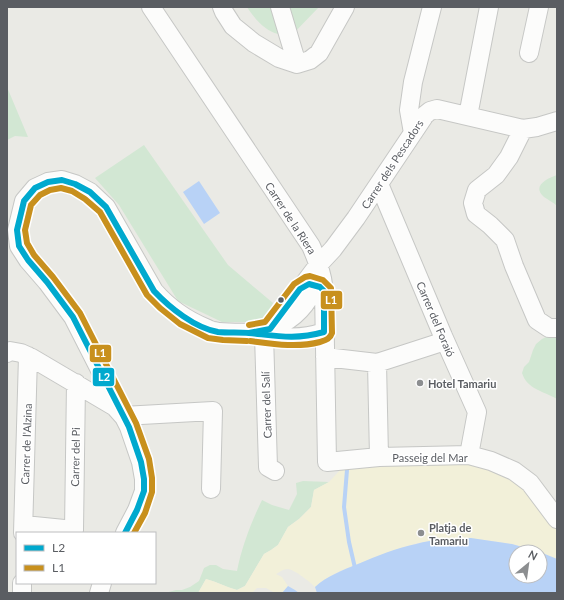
<svg xmlns="http://www.w3.org/2000/svg" width="564" height="600" viewBox="0 0 564 600" font-family="Lato,sans-serif">
<style>
.green{fill:#d2e7d3}
.sand{fill:#f2f0d9}
.water{fill:#b8d2f6}
.lines{fill:none;stroke-linecap:round;stroke-linejoin:round}
.stream{stroke:#b8d2f6;stroke-width:4}
.minor-casing{stroke:#c6c7c5;stroke-width:20}
.minor{stroke:#fcfcfb;stroke-width:18}
.bus-1-casing{stroke:#fff;stroke-width:9}
.bus-2-casing{stroke:#fff;stroke-width:9}
.bus-1{stroke:#00a9ce;stroke-width:6}
.bus-2{stroke:#c8901d;stroke-width:6}
.bus-dot{fill:#5a5d62;stroke:#fff;stroke-width:1.5}
.poi-dot{fill:#8c8e90;stroke:#fff;stroke-width:1.5}
.labels{text-anchor:middle;dominant-baseline:central;stroke-width:3;stroke-linejoin:round;paint-order:stroke}
.street-label{font-size:11px;fill:#5a5d62;stroke:#fff}
.poi-label{font-size:11px;font-weight:bold;fill:#5a5d62;stroke:#fff;text-anchor:start}
.line-badge{stroke:#fff;stroke-width:1.5}
.badge-label{font-size:11px;text-anchor:middle;font-weight:bold;fill:#fff}
</style>
<rect width="100%" height="100%" fill="#eaeae5"/>
<path class="green" d="M247,7H319L291,36C287,36 282,36 278,34C265,31 254,18 247,7Z
M7,87L28,137L15,136L7,140Z
M144,145L228,265L273,303L265,322H222L178,301L119,205L95,178Z
M557,175V206C553,202 548,200 544,197C531,186 548,178 557,175Z
M557,335V399C543,391 527,389 522,373L524,367L529,362L533,350L536,344L542,339L548,336Z
M303,481L329,482L314,490L311,507L299,519L288,527L278,545L271,550L264,554L245,586L237,590C226,587 217,582 206,579L198,593H165L176,590H182L190,587L199,581L204,568L210,565H216L223,569L237,571C242,546 251,523 262,500L272,505L289,510L297,494L296,483Z"/>
<path class="sand" d="M468,462L517,479L557,525V559C542,553 527,547 511,544C480,538 449,537 418,543C402,547 387,553 372,559C352,566 330,573 315,587C309,581 295,570 288,569C283,569 280,572 276,574L282,577L288,586L282,593H275L266,588H257L252,593H198L206,579C217,582 226,587 237,590L245,586L264,554L271,550L278,545L288,527L299,519L311,507L314,490L329,482L343,467Z"/>
<path class="water" d="M199,181L220,213L204,224L183,192Z
M471,538L512,544L539,552H516V576H540V552L557,559V593H317L315,587C327,576 343,570 358,564C377,556 396,548 416,544C434,539 453,538 471,538Z
M288,586L295,590L299,593H282Z"/>
<g class="lines">
<path class="stream" d="M347,470L344,507L349,542L355,568"/>
<g class="minor-casing">
<path id="minor" d="M151,7L311,246C318,262 322,273 324,291L327,462L379,457L469,455L491,461L514,471L530,483L557,519
M222,7L224,12L233,26L254,43L279,58L297,64L310,60L319,53L345,7
M280,7L297,64
M529,53L539,7
M468,116L489,7
M523,129L509,157L496,175L477,190L473,203L476,214L490,225L505,240L514,266L537,320L549,328H557
M413,133L409,110L413,82L432,7
M379,184L443,336L477,412L469,455
M283,323C300,314 312,297 318,279
M270,329L319,264L333,249L356,218L425,115L430,111L437,109L523,129L537,127L557,121
M264,335L268,467L275,471
M7,353L10,351L21,353L32,358L115,407L123,416L213,411L211,489
M325,357L377,363L445,341
M377,363L379,457
M24,525L74,530L76,383
M23,533L28,356
M125,533L137,510L144,491V479L141,462L129,427L73,317L47,282L28,260L19,246L17,230L24,201L35,188L48,182L62,180L75,184L90,192L106,207L154,291C168,307 186,320 206,328C208,329 212,331 214,331C226,334 240,332 251,333C278,337 298,341 324,332
M22,593V583
M99,593L102,583"/>
</g>
<use href="#minor" class="minor"/>
<g class="bus-1-casing">
<path id="bus-1" d="M309,284L320,287L324,291V332C295,340 278,336 249,333L270,329L300,289Z
M125,533L137,510L144,491V479L141,462L129,427L73,317L47,282L28,260L19,246L17,230L24,201L35,188L48,182L62,180L75,184L90,192L106,207L154,291C170,308 195,328 218,332C229,333 239,332 249,333"/>
</g>
<g class="bus-2-casing">
<path id="bus-2" d="M249,325L265,322L294,284L305,277L310,276L323,280L331,288L332,333C330,339 326,340 320,342C297,348 273,344 250,341
M134,533L145,513L152,492V478L149,459L136,423L80,313L53,277L34,255L27,243L25,230L31,205L40,195L50,190L61,188L72,191L85,199L100,212L147,295L160,308L180,324L208,338L223,340L247,341"/>
</g>
<use href="#bus-1" class="bus-1"/>
<use href="#bus-2" class="bus-2"/>
</g>
<circle class="bus-dot" cx="281" cy="300" r="3.5"/>
<g class="poi-dot">
<circle cx="420" cy="383" r="4"/>
<circle cx="421" cy="533" r="4"/>
</g>
<g class="labels">
<g class="street-label">
<text transform="translate(392 164) rotate(-57)">Carrer dels Pescadors</text>
<text transform="translate(291 218) rotate(57)">Carrer de la Riera</text>
<text transform="translate(436 319) rotate(67)">Carrer del Foraió</text>
<text transform="translate(266 405) rotate(-92)">Carrer del Salí</text>
<text transform="translate(26 444) rotate(-88)">Carrer de l'Alzina</text>
<text transform="translate(75 457) rotate(-89)">Carrer del Pi</text>
<text x="430" y="457">Passeig del Mar</text>
</g>
<g class="poi-label">
<text x="428" y="383">Hotel Tamariu</text>
<text x="429" y="527">Platja de<tspan x="429" dy="13">Tamariu</tspan></text>
</g>
</g>
<g class="line-badge">
<rect x="320" y="290" width="23" height="20" rx="4" fill="#c8901d"/>
<rect x="89" y="344" width="23" height="19" rx="4" fill="#c8901d"/>
<rect x="92" y="367" width="23" height="20" rx="4" fill="#00a9ce"/>
</g>
<g class="badge-label">
<text x="331" y="304">L1</text>
<text x="100" y="357">L1</text>
<text x="104" y="381">L2</text>
</g>
<rect width="564" height="600" fill="none" stroke="#5a5d62" stroke-width="16"/>
<rect x="16" y="532" width="140" height="52" fill="#ffffff" stroke="#bdbec0"/>
<rect x="24" y="545" width="20" height="6" fill="#00a9ce" stroke="#bdbec0"/>
<text x="52" y="552" font-size="12" fill="#5a5d62">L2</text>
<rect x="24" y="565" width="20" height="6" fill="#c8901d" stroke="#bdbec0"/>
<text x="52" y="572" font-size="12" fill="#5a5d62">L1</text>
<g transform="translate(528 564) rotate(29)"><circle r="19" fill="#ffffff" stroke="#bdbec0"/>
<path d="M0-3L7 15L0 10L-7 15Z" fill="#8c8e90"/>
<text y="-6" font-size="11" font-weight="bold" text-anchor="middle" fill="#5a5d62">N</text>
</g>
</svg>
